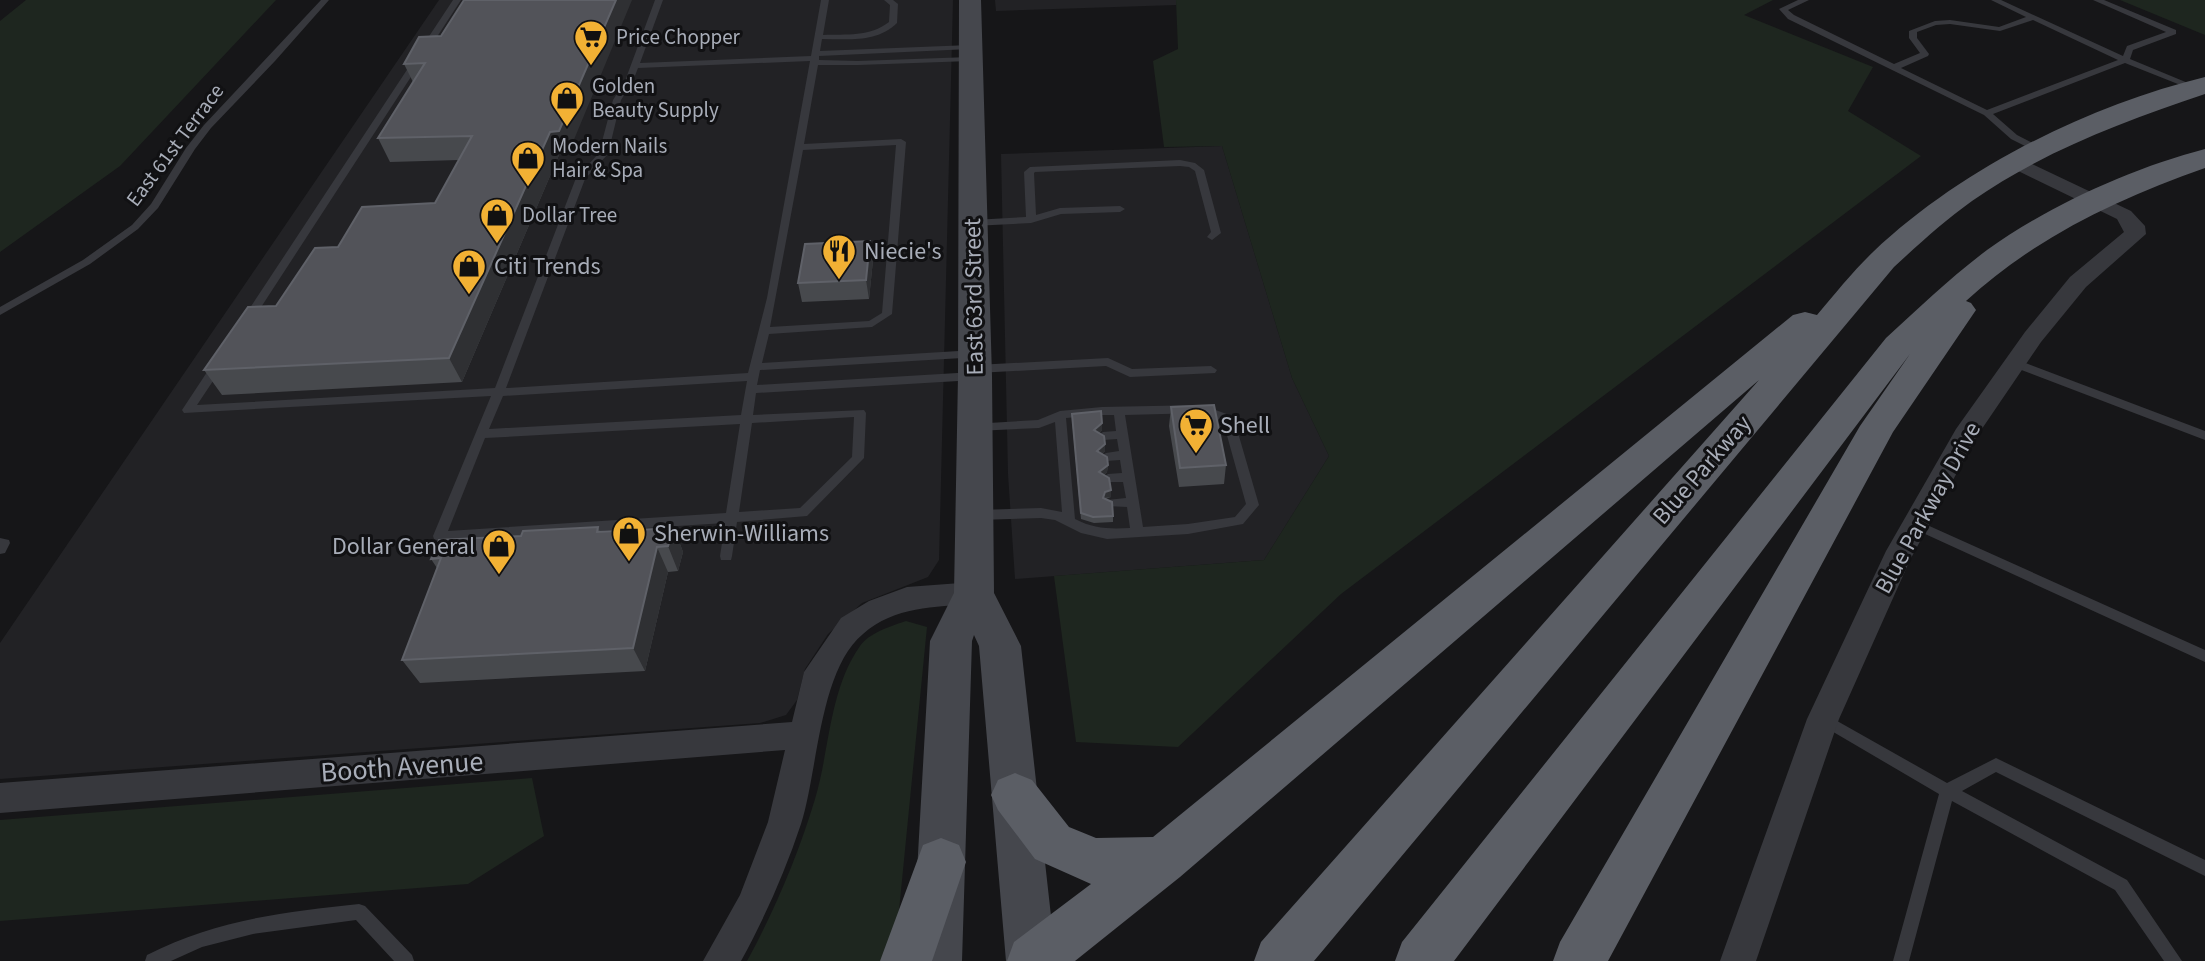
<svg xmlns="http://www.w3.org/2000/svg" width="2205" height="961" viewBox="0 0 2205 961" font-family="'Source Sans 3',sans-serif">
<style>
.built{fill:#222225}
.green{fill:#1e261f}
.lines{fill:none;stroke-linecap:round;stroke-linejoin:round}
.service{fill:#37383d;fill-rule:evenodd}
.minor{fill:#37383d;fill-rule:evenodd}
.secondary{fill:#45474d;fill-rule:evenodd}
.trunk{fill:#5b5e65;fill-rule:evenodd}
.wall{fill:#47494d}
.shaded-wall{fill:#2f3033}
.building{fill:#525359;stroke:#5f6168;stroke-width:2}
.labels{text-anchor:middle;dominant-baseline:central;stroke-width:6;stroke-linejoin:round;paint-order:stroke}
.far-poi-label{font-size:21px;fill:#a8adb8;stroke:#111113;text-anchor:start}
.far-street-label{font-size:21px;fill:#a8adb8;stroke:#111113}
.poi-label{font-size:24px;fill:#a8adb8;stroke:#111113;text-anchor:start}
.street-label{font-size:24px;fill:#a8adb8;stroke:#111113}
.near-street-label{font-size:28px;fill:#a8adb8;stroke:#111113}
</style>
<rect width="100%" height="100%" fill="#161618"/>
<path class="built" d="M439,0H953L939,560L928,577L862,603L828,634L805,669L797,700L786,715L760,723L0,779V643Z
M995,0H1176V5L996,11Z
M1222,146L1292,378L1329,456L1264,560L1015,579L1008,474L1001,154Z"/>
<path class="green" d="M26,0H276L120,166L0,252V21Z
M1176,0H1773L1744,15L1873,67L1848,111L1921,156L1341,594L1178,747L1076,742L1054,576L1264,560L1329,456L1292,378L1222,146L1164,147L1153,61L1178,49Z
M2120,0H2205V35Z
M906,621L927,627L896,941L891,961H747C774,912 799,853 815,799C830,749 829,690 860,646C869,633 891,626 906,621Z
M532,778L544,836L468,884L0,921V820Z"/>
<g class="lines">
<path class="service" d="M321,0H329L275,61L211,128L195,149L158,208L138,229L90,264L0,315V307L83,260L132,225L151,204L186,148L204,125Z
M453,0H461L252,321H244L243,319L244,317Z
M655,0H663L640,63L811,56L821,0H829L823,35C846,34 870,37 889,22L890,5L884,0H893L898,4L897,23C877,43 848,39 822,39L820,51L970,45L974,47L970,49L819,56V60L858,61L970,57L974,59L970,61L858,65H818L804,144L901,139L906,142L892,314L872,327L769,334L762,363L975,350L979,351L981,354L979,357L760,370L757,385L974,372L970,369L976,365L1108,358L1132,369L1211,366L1217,370L1215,373L1130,377L1106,366L977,373L981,376L975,380L756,393L753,415L864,410L866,413L864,458L807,516L737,522L732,556L731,560H721L720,556L725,523L439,541L434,539L433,536L491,396L184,413L182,410L184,407L213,363L217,362L223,366L197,405L495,388L576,178L599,153L613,100L625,81ZM810,61L767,298L748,373L506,388L585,179L608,154L621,100L633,81L638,68ZM896,145L882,313L869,321L770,327L803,150ZM747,381L741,415L489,429L503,396ZM854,417L852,457L800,508L739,512L752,423ZM740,424L726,513L448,531L485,438Z
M1798,0H1809L1788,10L1794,15L1894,64L1920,53L1909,38V31L1935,21L1950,20L1999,27L2026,17L1991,0H2001L2123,56L2127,46L2166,32L2093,0H2104L2176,30V34L2133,50L2130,59L2200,88L2193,90L2125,63L1993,114L2017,135L2042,148L2044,150L2039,153L2011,139L1984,115L1788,19L1779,9ZM2033,20L2118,60L1987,110L1901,68L1928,56L1929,54L1917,38V32L1936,25L1950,24L2000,31Z
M1180,160L1195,163L1204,170L1221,233L1212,240L1207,237L1211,232L1195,171L1189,167L1180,166L1035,172L1034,173L1036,215L1060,208L1120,206L1125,209L1120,212L1061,214L1031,223L973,226L968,223L973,220L1026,217L1024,172L1030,167Z
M2015,359L2205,431V440L2011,366L2009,363L2011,360Z
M1202,405L1232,416L1234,419L1259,505L1243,524L1188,534L1107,539L1081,533L1055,520L1041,518L978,520L974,518L972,515L974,512L978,510L1041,508L1062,512L1055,422L1039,428L976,431L972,430L970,427L972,424L1038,420L1060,411L1102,407ZM1201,413L1223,421L1246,504L1235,517L1188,524L1143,527L1125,415ZM1102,415H1114L1116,431L1103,432L1097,436L1103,440L1117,439L1119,451L1106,453L1100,457L1106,461L1120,460L1122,473L1108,474L1102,478L1108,482H1123L1126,498L1107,500L1105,503L1107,506L1127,507L1130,528C1110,529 1094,529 1075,519L1066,418Z
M1916,520L2205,650V662L1912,528L1910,525L1912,522Z
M0,538L9,540L10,543L5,553L0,554Z
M1823,713L1947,783L1996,758L2205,860V876L1996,772L1962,791L2127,880L2182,961H2164L2115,890L1952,801L1909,961H1893L1939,794L1818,723L1816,719L1818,715Z
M359,904L365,906L412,955L414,961H394L356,920L253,934L202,947L171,961H145L147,955C216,920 283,912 359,904Z"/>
<path class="minor" d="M2015,156L2131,211L2145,226L2146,234L2086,287L2041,342L1975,439L1910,560L1839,719L1756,961H1720L1807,719L1886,551L1956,429L2025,332L2070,277L2124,232L2117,219L2008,166L2005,162L2008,158Z
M974,582L984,585L988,593L984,601L974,604C934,607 895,606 863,634C819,670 818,771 801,824C785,872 765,917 741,961H703L740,895L768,822L785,750L0,813V783L792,722L804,672L841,618L869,601L907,587Z"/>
<path class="secondary" d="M959,0H981L992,376L994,593L1021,646L1056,961H1006L979,646L974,635L972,641L962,961H912L930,641L954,593L958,376Z"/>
<path class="trunk" d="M2205,77V94C2124,121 2042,152 1972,201C1944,221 1919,244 1894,267L1314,961H1254L1261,942L1759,380L1180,877L1075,961H1007L1014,942L1091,884L1035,859L998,810L991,795L998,780L1015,773L1032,780L1069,827L1096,838L1153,837L1793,315L1805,312L1817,315C1835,294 1853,271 1873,252C1962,168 2087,106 2205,77Z
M2205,149V168C2117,199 2036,237 1966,301L1971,303L1976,310L1893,432L1608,961H1553L1560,942L1860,426L1910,354L1454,961H1395L1402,942L1886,338C1919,308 1951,277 1987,250C2048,206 2132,168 2205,149Z
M941,838L959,845L966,862L932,961H880L923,845Z"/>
</g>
<path class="wall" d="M441,36L568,154L559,155L462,382L222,395L204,370L276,306L338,247L435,203L459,160L390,162L378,138L413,82L404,64Z
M870,241L873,260L869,299L802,302L798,283Z
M1171,407L1226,465L1224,484L1179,487L1169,426Z
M1072,420L1102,430L1099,433L1105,444V451L1102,454L1108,465L1107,472L1104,475L1111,490V497L1105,499L1113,516V522L1094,523L1081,519Z
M598,527L600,532L674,528L683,552L678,571L668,572L645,671L420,683L402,660L437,568L431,559Z"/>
<path class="shaded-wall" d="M616,0H632L568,154L559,155L462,382L449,358L550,132Z
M870,241L873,260L869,299L866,280Z
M1102,423V430L1095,437L1094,430Z
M1105,444V451L1098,458L1097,451Z
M1108,465L1107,472L1100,479L1099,472Z
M1111,490V497L1103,498L1105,492Z
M674,528L683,552L678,571L668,546Z
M657,547L668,572L645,671L633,648Z"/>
<path class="building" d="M464,0H616L559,131L550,132L449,358L204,370L248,307L276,306L315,248L338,247L362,207L435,203L472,136L378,138L425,63L404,64L419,37L441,36Z
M870,241L866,280L798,283L805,244Z
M1214,405L1226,465L1180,468L1171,407Z
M1101,411L1102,423L1094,430L1104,436L1105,444L1097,451L1107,457L1108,465L1099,472L1109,478L1111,490L1105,492L1103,498L1112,502L1113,516L1093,517L1081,513L1072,414Z
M598,527L597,532L674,528L668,546L657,547L633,648L402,660L441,558L431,559L439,540L521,536L523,531Z"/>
<defs>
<g id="supermarket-pin" transform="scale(1.75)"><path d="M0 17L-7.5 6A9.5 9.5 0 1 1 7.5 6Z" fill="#f2b134" stroke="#111113"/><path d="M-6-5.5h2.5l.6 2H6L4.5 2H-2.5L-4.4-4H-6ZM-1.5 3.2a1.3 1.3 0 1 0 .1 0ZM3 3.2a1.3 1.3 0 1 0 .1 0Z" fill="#111"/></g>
<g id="shop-pin" transform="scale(1.75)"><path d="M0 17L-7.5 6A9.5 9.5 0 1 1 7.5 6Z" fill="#f2b134" stroke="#111113"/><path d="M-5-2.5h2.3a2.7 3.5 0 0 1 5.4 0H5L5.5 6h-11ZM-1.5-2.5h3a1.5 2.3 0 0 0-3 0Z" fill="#111"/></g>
<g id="restaurant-pin" transform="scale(1.75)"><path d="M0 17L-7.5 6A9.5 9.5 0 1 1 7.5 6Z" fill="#f2b134" stroke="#111113"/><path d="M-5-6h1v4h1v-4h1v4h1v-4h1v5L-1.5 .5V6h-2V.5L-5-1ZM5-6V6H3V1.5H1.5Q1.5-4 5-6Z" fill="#111"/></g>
</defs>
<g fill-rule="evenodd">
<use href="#supermarket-pin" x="591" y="37"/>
<use href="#shop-pin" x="567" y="98"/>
<use href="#shop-pin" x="528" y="158"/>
<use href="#shop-pin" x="497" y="215"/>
<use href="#restaurant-pin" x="839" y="251"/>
<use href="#shop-pin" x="469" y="266"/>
<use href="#supermarket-pin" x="1196" y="425"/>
<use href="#shop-pin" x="629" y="533"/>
<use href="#shop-pin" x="499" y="546"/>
</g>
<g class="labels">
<g class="far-poi-label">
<text x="616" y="37">Price Chopper</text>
<text x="592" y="86">Golden<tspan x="592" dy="24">Beauty Supply</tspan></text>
<text x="552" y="146">Modern Nails<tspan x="552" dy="24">Hair &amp; Spa</tspan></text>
<text x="522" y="215">Dollar Tree</text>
</g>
<g class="far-street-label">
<text transform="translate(175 145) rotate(-53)">East 61st Terrace</text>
</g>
<g class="poi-label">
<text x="864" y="251">Niecie's</text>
<text x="494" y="266">Citi Trends</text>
<text x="1220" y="425">Shell</text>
<text x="654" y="533">Sherwin-Williams</text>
<text x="475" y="546" text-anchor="end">Dollar General</text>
</g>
<g class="street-label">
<text transform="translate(974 297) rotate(-91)">East 63rd Street</text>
<text transform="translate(1702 470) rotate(-49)">Blue Parkway</text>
<text transform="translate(1928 508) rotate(-61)">Blue Parkway Drive</text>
</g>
<g class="near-street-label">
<text transform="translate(402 767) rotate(-4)">Booth Avenue</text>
</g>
</g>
</svg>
